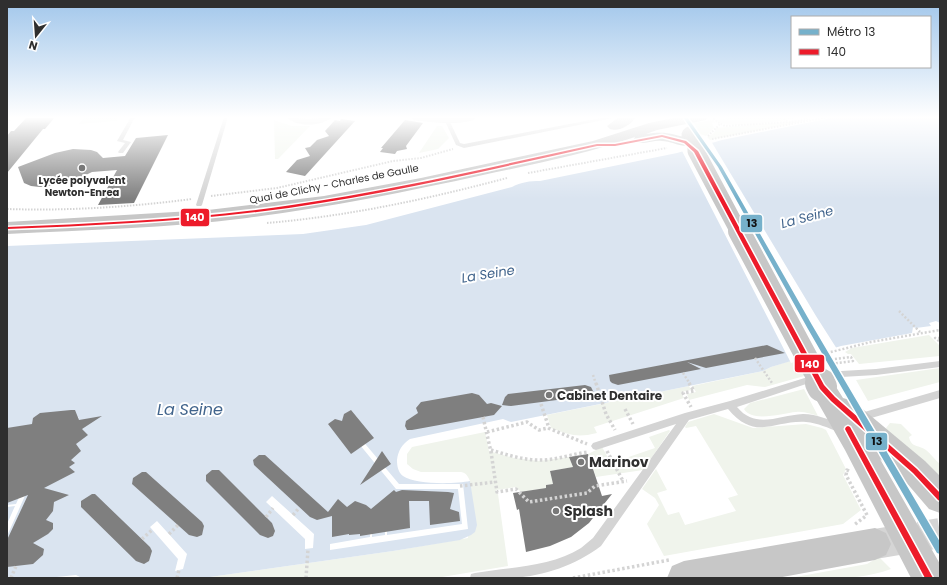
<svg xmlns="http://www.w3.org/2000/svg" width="947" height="585" viewBox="0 0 947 585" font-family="Poppins,sans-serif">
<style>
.green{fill:#f0f4ec}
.water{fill:#dae4f0}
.pier{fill:#fff}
.building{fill:#7f7f7f}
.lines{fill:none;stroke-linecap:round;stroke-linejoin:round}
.primary-tunnel{stroke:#d5d5d5;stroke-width:30;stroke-dasharray:30 15;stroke-linecap:butt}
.path-far2{stroke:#d4d4d4;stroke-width:2;stroke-dasharray:1.5 1.5;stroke-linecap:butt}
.path-far1{stroke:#d4d4d4;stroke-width:2.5;stroke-dasharray:2 2;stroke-linecap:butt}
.path{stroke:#d4d4d4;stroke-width:3.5;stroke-dasharray:2.5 2.5;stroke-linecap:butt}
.service{fill:#d4d4d4;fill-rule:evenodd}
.minor{fill:#d4d4d4;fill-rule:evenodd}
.primary{fill:#c7c7c7;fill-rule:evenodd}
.path-bridge{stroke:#d4d4d4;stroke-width:2;stroke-dasharray:1.5 1.5;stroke-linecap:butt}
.primary-bridge-far2{stroke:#c7c7c7;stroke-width:17}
.primary-bridge-far1{stroke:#c7c7c7;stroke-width:22}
.primary-bridge{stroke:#c7c7c7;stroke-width:30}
.bus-1-casing{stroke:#fff;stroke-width:3}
.bus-1{fill:#ed1b2a;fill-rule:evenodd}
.metro-1-casing{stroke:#fff;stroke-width:3}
.metro-1{fill:#76b1cb;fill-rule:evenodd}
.poi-dot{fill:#787878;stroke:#fff;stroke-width:1.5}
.labels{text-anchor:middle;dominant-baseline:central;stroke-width:4;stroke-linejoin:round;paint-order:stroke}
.far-poi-label{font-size:10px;font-weight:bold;fill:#2f2f2f;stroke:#fff}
.far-street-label{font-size:10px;fill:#2f2f2f;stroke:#fff}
.poi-label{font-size:12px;font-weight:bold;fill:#2f2f2f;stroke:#fff;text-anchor:start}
.water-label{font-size:13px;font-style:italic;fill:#41648c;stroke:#fff}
.near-poi-label{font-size:14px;font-weight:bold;fill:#2f2f2f;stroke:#fff;text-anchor:start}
.near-water-label{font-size:16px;font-style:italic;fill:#41648c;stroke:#fff}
.line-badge{stroke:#fff;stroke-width:1.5}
.badge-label{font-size:11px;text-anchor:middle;font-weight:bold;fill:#fff}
.pale-badge-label{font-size:11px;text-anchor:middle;font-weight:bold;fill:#111}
</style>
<rect width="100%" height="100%" fill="#fff"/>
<path class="green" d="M84,117H118L116,121L79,124Z
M736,117H805C785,120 730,131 715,120Z
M274,120L292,126H310L278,159H275Z
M713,120L715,122L712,123L714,128L706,136L700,134L694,123Z
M808,120L710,140L707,137L714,133L716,128Z
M437,126H442L449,138L438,149L419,153Z
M929,335L940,346V356L859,364L851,354H848L845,352L852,348Z
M805,356L815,373L765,387L747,385L689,400L687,394L696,392L692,386L763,371L771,367Z
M940,368V382L868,401L856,380Z
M689,386L691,390L681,392L684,398L594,427L597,433C577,438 570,435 551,428L547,415Z
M804,389L818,416C811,414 804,411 796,412C783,413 752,423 744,409L750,403Z
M714,414L753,428L806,424L822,428L826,430L846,469L843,475L861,510L843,524L664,556L647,524L659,505L655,498L642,489L656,469L667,490L657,493L668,515L679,512L685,525L736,511L728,498L738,495L735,490L696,426L686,428L685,427L688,422Z
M890,423L901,424L912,435L909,437C911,448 920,445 926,450C931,454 935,460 940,464V477L888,432L886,428Z
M669,430L670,431L643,470L596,477L588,454L602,447L611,463L655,448L649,437Z
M485,432L489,451L514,458L539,461L569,457L573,467L550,471L553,484L546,485V488L521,492L516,487L496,490V494H498L508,566L436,578H203L393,551L468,538L470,481C468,477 467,473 461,472H421L413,469L407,464V454L412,447Z
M879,557L891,569C859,581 824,578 790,578L867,564Z"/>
<path class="water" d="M836,117H940V323L936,321L929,323L931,326L916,328L913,327L912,333L841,346L771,367L763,371L511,422L503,419L410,439C402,444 398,451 397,460C397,466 398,472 403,476C415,485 456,484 470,481L477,525L475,532L471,535L460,540L393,551L203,578H82L76,575L47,578H7V246L303,234L366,225L512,187C521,182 530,181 540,181L677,153L722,140Z"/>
<path class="pier" d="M711,141L816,316L837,349L791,363L681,149Z
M79,417L45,451L7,536V524L15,506L7,507V505L16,504L43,445L59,420Z
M345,420L399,484H463L468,529L330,550V544L370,537V517H372V537L385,535V518H387V535L462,524L458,489H396L342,423Z
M272,496L314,534L313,548L305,549V539L266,502Z
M157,521L187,554L183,569L175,571L178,559L150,527Z"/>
<path class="building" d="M27,117H55L45,129H43L7,173V136L11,131H14Z
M341,119L355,121L305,176L286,172L297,160L310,156L305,148L310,147L317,140L329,136L325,131L335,120L340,121Z
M405,120L423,123L406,146L407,149L397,151L395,154L380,152L383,148H381Z
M168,135L134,203L98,205L117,170L92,172L69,183L40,187L31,186L24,183L18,167L55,153L73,149L91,150L97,152L103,158L125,156L136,138Z
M767,345L785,353L706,368L687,362L701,369L618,385L612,383L610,381L609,375Z
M585,385L591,387L595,395L511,406L502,405L505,397L508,394Z
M472,393L479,395L487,404L491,403L502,406L494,415L412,430H407L405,426L406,421L418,413L416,408L421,402Z
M71,410H75L79,420L102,416L82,429L88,435L76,444L81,451L71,460L75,463L69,467L75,472L44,488L69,495L54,502L53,511L46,520L53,523V529L48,534L33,543L44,549L43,555L33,564L7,567V540L28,495L7,503V428L32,424L33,418L40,413Z
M351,410L374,438L351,454L328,424L335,419L342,421L344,414Z
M382,451L391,464L360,485Z
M588,454L602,496L612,494L589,523L571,537L550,546L526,552L519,509L517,510L513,493L546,488V485L553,484L550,471L573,467L569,457Z
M259,455H265L328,512L338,499L347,507L355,501L366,505L371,509L394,490L396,492L402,490L448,492L454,493L450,509L459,512L460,521L430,525L429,501H409L410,528L360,536V534L349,535V534L332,537V516L317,520L310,517L254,465L253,460Z
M212,470H219L272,523L275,531L273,536L268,538L260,535L206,481V475Z
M142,472H146L202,522L204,526L202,535L197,537L189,535L132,484L133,478Z
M92,494H95L150,547L152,551L149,561L144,564L136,561L81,507V501Z"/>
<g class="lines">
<path class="primary-tunnel" d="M875,544L940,533"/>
<path class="path-far2" d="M781,117L788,122
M713,119L725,126L790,122L808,119
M713,119L716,118
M7,123L12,117
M708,136L720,124
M712,139L828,117
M528,173L667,148
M211,196L277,188L393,161L421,158L453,149
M7,209C69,211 130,207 192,199
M267,223C349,216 428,199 507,178"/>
<path class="path-far1" d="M899,311L920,332
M940,338H935L940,342
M823,354L871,342L940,330
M755,358L772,383
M827,360L851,357L853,361L829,364
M683,373L690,384
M593,375L596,384"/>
<path class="path" d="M596,383L606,414L615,430
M689,383L694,391L683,393L691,407
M541,404L549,428
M625,409L633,424
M483,417L491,452L497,492L516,489L529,502L587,493L595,486L627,481
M487,432L527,422L539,430L548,428L587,444
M491,450C508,455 526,461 544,460C559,459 573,454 588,452
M607,451L623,481
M849,471L847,470L846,475L867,515L854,525
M460,486L495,482
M293,515L299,508
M266,517L273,508
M169,534L178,525
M142,539L152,530
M933,543L940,541
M11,578L16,566
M177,578L179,570
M306,578L308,549
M573,578L669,560"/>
<path class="service" d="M131,117H135L123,140L131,142L123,153H119L118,152L125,143L117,141Z
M224,117H228L202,205L201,206H197L196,205Z
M606,117H615L613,118L464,148L456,145L445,121L449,120L460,143L464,144Z
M940,361V367L876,375L824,378L737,407C756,430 779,415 803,414C817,414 830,420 842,425L843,428L842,431L839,432C828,428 818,423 806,422C773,420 756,442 728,409L689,420L601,546C576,565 544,576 513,578C498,579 484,578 470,578L471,574L475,573C510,567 551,567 581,548C585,545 589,541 593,538L676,424L596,450L593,449L591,446L593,443L685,413L730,401L824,372L876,369Z
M940,390V398L861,421L858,420L857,417L858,414L861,413Z"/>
<path class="minor" d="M286,117L309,119L332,117C322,127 296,127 286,117Z
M409,117H478C467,127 428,122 414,120Z"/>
<path class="primary" d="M619,117H636C631,125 619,132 610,129L607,126Z
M678,117H708L706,120L657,130L646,134C666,131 672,134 691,139L693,142L691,145C680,148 672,141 662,141C653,140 645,145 636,142L634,139L635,137C586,154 534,164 483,175C405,192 326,208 247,218C167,228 87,230 7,234V222L208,210L324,196L421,178L593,141L649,123Z
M822,376L831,379L843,398L853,401L925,461L940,476V513L929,509L905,481L880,459L940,564V578H911L845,450L809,387L813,379Z
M875,528L886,533L891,544L886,555L875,560L777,578H667L672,566L684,561Z"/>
<path class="path-bridge" d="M669,140L677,143"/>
<path class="primary-bridge-far2" d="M690,135L696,144V151L739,232"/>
<path class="primary-bridge-far1" d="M739,231L821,384"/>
<path class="primary-bridge" d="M820,383L822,387"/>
<g class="bus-1-casing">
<path id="bus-1" d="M662,135L686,141L698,151L824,385L835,397L917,469L940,493V501L938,500L913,473L831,401L820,389L694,152L684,143L662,137L615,146H597C484,171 371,198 257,212C174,222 90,226 7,229V227C102,223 198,219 292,205C395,190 496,166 597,144H615Z
M848,426L850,427L933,578H925L846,431L845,429L846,427Z"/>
</g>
<use href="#bus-1" class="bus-1"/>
<g class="metro-1-casing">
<path id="metro-1" d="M683,117H687L722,167L812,325L940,542V554L937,553L808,329L718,167Z"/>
</g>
<use href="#metro-1" class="metro-1"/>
</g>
<linearGradient id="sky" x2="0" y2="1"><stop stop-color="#a2c7eb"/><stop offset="0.59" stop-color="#fff"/><stop offset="1" stop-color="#fff" stop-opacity="0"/></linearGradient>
<rect width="947" height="199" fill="url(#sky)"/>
<g class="poi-dot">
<circle cx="82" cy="168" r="4"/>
<circle cx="549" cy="395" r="4"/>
<circle cx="581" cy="462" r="4"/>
<circle cx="556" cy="511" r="4"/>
</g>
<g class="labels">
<g class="far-poi-label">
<text x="82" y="180">Lycée polyvalent<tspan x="82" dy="12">Newton-Enrea</tspan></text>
</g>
<g class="far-street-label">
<text transform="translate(334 184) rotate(-11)">Quai de Clichy - Charles de Gaulle</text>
</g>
<g class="poi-label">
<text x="557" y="395">Cabinet Dentaire</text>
</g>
<g class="water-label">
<text transform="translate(807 217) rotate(-15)">La Seine</text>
<text transform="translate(488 274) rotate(-9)">La Seine</text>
</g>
<g class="near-poi-label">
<text x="589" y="462">Marinov</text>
<text x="564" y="511">Splash</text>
</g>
<g class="near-water-label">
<text x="190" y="409">La Seine</text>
</g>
</g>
<g class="line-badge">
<rect x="180" y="208" width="30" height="19" rx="4" fill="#ed1b2a"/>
<rect x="740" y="214" width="23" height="19" rx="4" fill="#76b1cb"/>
<rect x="794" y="354" width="31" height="19" rx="4" fill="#ed1b2a"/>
<rect x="865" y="432" width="23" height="19" rx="4" fill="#76b1cb"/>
</g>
<g class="badge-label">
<text x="195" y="221">140</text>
<text x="810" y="368">140</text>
</g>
<g class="pale-badge-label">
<text x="752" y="227">13</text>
<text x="877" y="445">13</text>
</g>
<rect width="947" height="585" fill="none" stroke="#2f2f2f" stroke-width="16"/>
<rect x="791" y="16" width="140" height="52" fill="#ffffff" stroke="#acacac"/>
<rect x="799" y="29" width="20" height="6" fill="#76b1cb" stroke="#acacac"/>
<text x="827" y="36" font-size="12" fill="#2f2f2f">Métro 13</text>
<rect x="799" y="49" width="20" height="6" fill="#ed1b2a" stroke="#acacac"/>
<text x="827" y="56" font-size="12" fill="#2f2f2f">140</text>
<g transform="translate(36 36) rotate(197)" stroke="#ffffff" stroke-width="3" paint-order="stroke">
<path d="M0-3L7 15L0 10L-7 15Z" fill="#2f2f2f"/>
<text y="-6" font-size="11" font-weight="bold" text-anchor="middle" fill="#2f2f2f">N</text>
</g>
</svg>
